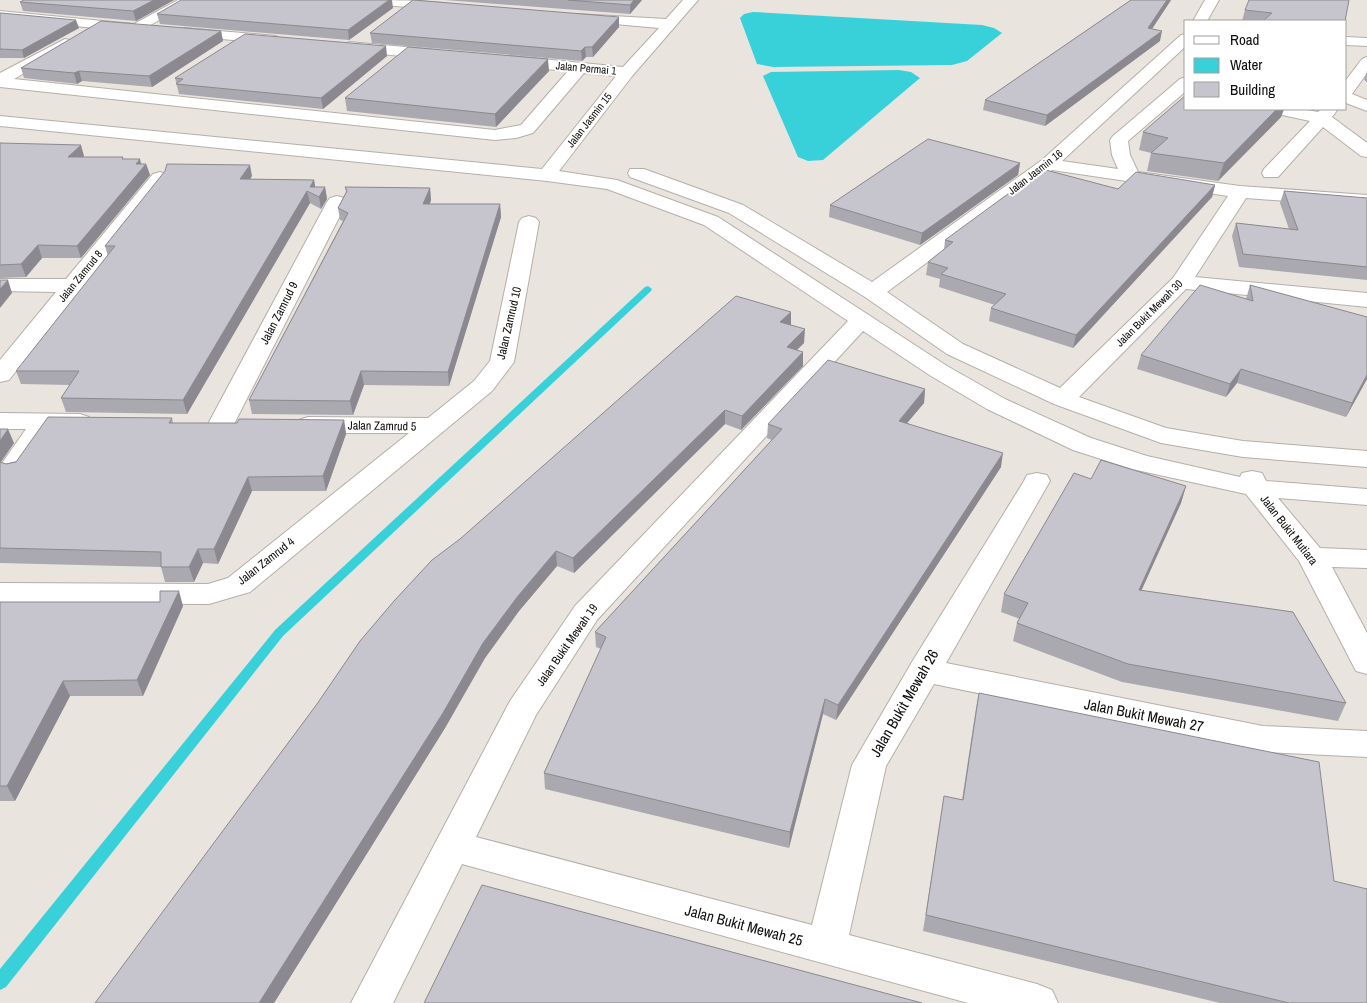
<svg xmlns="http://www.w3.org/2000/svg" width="1367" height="1003" viewBox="0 0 1367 1003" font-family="'Archivo Narrow',sans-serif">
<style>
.water{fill:#38d1da}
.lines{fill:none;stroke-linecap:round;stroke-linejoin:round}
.stream{fill:#38d1da;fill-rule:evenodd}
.minor-casing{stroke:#b5afa9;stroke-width:2}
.minor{fill:#fff;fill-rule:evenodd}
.wall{fill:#aaa9af}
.shaded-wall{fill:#8b898f}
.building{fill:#c6c4cc;stroke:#8b898f}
.labels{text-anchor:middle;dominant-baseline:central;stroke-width:4;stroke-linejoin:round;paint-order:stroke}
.far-street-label{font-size:11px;fill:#100e0c;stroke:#fff}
.street-label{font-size:12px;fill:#100e0c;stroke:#fff}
.near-street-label{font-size:15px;fill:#100e0c;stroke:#fff}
</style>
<rect width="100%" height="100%" fill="#eae4de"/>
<path class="water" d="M753,12L982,25L994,28L1002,33L967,61L952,65L773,67L757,64L740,18L744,14Z
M899,70L911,72L920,78L823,160L808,161L798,157L763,76L771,72Z"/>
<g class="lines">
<path class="stream" d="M648,286L652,289L651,291L283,636L6,987L0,990V969L275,630L645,287Z"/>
<g class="minor-casing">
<path id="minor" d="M178,0H195L138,32L0,19V11L134,24Z
M362,0C378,0 445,0 454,6L447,10L369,4Z
M683,0H698L633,75L559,171L617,180L718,217L947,366L1005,399L1091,438L1147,456L1240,477L1242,473L1252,471L1262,473L1266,481L1367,489V505L1278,498L1320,548L1367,550V568L1332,567L1367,633V674L1356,671L1299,561L1246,494L1132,469L1073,450L987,409L931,376L863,331L597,620L536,715L476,837L812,925L852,765L912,662L1024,481L1027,475L1037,473L1047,475L1050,481L946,663L1263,726L1367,731V757L1263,752L934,684L886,766L849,935L1037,984L1052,990L1058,1003H968L462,864L393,1003H351L510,701L575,606L848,321L704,225L607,189L547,181L0,126V116L542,169L616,76L584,73L533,133L516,138L495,140L0,87V73L65,39L70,40L72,43L70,46L14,79L495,130L521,125L568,71L511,66L506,64L503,61L506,58L511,56L623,67L659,28L582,21L577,20L575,17L577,14L666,19Z
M1205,0H1219L1207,21H1193Z
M185,28L276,36L283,40L276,44L180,35L178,32L180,29Z
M1186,34V46L1062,161L1118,169L1112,155L1110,140L1113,136L1180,79L1186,77V91L1128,141L1130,155L1138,172L1240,186L1367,195V207L1246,198L1195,277L1367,293V307L1186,289L1079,397L1166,428L1243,441L1367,451V467L1243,457L1161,443L1054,404L947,354L865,297L729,213L630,177L628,173L630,169H644L743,205L872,282L1042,160L1181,35ZM1052,170L1228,196L1173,278L1060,388L963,344L887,292Z
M1346,37L1367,38V46L1346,45Z
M349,42L438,50L446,55L438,60L344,50L341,47Z
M1367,57V73L1352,94L1367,100V111L1346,103V80L1362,59Z
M1271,109H1302L1318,112L1321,109H1338L1332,117L1367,143V157L1361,156L1323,127L1278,177H1264L1262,173L1264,169L1310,121L1273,113Z
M160,172L167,174L169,178L167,182L9,380L0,382V360L56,292L0,291V279H66L153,174Z
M337,196L344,198L347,202L234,424L230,429L221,432L212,429L208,424L327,202L330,198Z
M529,216L536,218L539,222L514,362L492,391L250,592L209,604L0,603V583L208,584L228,578L409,433H308L299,430L295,425L299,420L308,417L428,418L474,381L490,361L519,222L522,218Z
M0,413L80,414L89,417L93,422L89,427L80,430L52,429L20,475L11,477L2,475L0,466L26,429H0Z"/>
</g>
<use href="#minor" class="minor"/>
</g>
<path class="wall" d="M174,0L136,21L23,11L20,2Z
M445,0H642L630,14Z
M1131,0H1171L1152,29L1160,41L1045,126L983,110L985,100Z
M393,8L349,40L160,24L157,14Z
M1245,10L1345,21H1242Z
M0,13L79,28L24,58H0Z
M619,27L593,57H586L582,61L372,43L370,33Z
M221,31L223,41L152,87L82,81L77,84L24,78L21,68Z
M387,56L323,109L179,94L175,78Z
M549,71L496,127L347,111L345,98Z
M1367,71V82L1364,80Z
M1186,109H1284L1281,117L1218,181L1147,171L1151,153L1139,150L1143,132Z
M0,143L84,156V157L124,159L141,164H146L150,175L81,258H42L26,277L0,278Z
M1020,163L1018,175L920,245L829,217L830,205Z
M252,176L250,179L314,180L315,187H325L327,199L321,209L310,203L187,414L66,412L61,398L70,385L21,384L16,371L108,256L105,246Z
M1215,185L1212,197L1073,348L989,321L991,308L995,305L939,287L940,279L926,275L928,262L944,250L945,240L1118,189Z
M345,187L430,188L431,200L430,204H500L501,217L449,386L364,385L353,415L252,414L249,400L343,221L340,220L338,208L346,192Z
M1284,191L1367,198V280L1239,267L1232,236L1236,223L1289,229L1280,203Z
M1250,285L1367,317V379L1346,417L1237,383L1226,397L1137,369L1141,355L1246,299Z
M791,312V325L804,343L796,350L803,366L741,430L725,424L574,573L557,566L519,611L485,658L445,728L274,1003H95Z
M925,389L924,403L907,423L1001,467L836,720L823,714L789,848L545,789L544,773L601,649L596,647L595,632L772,440L767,438L768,424Z
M172,418L173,423H237L344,420L346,434L326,491H252L218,564L203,563L194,582H165L161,567L0,563V429L14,443L1,462L6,464Z
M1091,479L1186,486L1181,503L1141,590L1346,703L1338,721L1122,682L1013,641L1017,623L1020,619L1001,612L1004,594Z
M0,602L183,606L143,696H70L15,801H0Z
M979,693L1334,881L1367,1003H1220L923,931L944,796L962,800L976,708Z"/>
<path class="shaded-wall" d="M154,0H174L136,21L133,11Z
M389,0H392L393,8L349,40L348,30Z
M634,0H642L630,14V5Z
M1167,0H1171L1146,38L1148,28Z
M619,17V27L593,57L592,47Z
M76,20L79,28L24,58L22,50Z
M221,31L223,41L152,87L149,76Z
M1162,31L1160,41L1045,126L1047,115Z
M386,46L387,56L323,109L321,98Z
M585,47L586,57L582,61L581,51Z
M548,59L549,71L496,127L495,114Z
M79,71L82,81L77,84L74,73Z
M1277,109H1284L1281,117L1218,181L1224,163Z
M81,145L84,156L72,169L68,157Z
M140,159L142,168L146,164L150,175L81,258L77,246Z
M1020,163L1018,175L920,245L922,233Z
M250,165L252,176L242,191L240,179Z
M314,180L316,191L310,187Z
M1215,185L1212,197L1073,348L1076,335Z
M325,187L327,199L321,209L319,197Z
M430,188L431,200L425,216L423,204Z
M307,191L310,203L187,414L183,400Z
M500,204L501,217L449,386L448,372Z
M38,245L42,258L26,277L21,264Z
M8,280L12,293L0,308V289Z
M791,312V325L780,322Z
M805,329L804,343L786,361L787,347Z
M803,352V366L741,430L742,416Z
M1241,369L1237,383L1226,397L1230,384Z
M361,371L364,385L353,415L350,401Z
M1367,375V379L1346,417L1352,403Z
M925,389L924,403L897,435L899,421Z
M725,410V424L574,573L573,558Z
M344,420L346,434L326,491L323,476Z
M8,429L14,443L0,463V441Z
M1003,453L1001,467L836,720L838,705Z
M248,477L252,491L218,564L214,549Z
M1186,486L1181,503L1134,607L1139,590Z
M198,549L203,563L194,582L189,567Z
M556,551L557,566L519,611L485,658L445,728L274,1003H259L483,643L518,596Z
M179,591L183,606L143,696L137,680Z
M63,681L70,696L15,801L7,786Z
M825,699L823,714L789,848L790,832Z"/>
<path class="building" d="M24,0H154L133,11L20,2Z
M181,0H389L348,30L157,14Z
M413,0L619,17L592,47H585L581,51L370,33Z
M568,0H634L630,5Z
M1131,0H1167L1148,28L1162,31L1047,115L985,100Z
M1249,0H1349L1345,21H1263L1272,13L1245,10Z
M0,13H1L76,20L22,50L0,49Z
M101,21L221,31L149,76L79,71L74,73L21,68Z
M245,34L386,46L321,98L176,84L183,79L175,78Z
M408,47L548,59L495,114L345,98Z
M1186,95V109H1277L1224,163L1151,153L1168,138L1143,132Z
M928,139L1020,163L922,233L830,205Z
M0,143L81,145L68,157H123L122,159H140L136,164H146L77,246L38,245L21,264L0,265Z
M167,164L250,165L240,179L314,180L310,187H325L319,197L307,191L183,400L61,398L79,371H16L115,246H105L165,171Z
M1042,169L1118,189L1136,172L1215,185L1076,335L991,308L1006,294L941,274L948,268L928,262L953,242L945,240Z
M345,187L430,188L423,204H500L448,372L361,371L350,401L249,400L348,213L338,208L347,191Z
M1284,191L1367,198V267L1243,254L1236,223L1298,230Z
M0,280H8L0,289Z
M1200,285L1253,301L1250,285L1367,317V375L1352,403L1241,369L1230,384L1141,355Z
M736,296L791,312L780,322L805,329L787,347L803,352L742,416L725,410L573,558L556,551L518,596L483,643L443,713L259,1003H95L317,704L360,641L394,601L432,560L460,539Z
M828,360L925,389L899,421L1003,453L838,705L825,699L790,832L544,773L606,637L595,632L782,429L768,424Z
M48,417L172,418L169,423H237L239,419L344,420L323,476L248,477L214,549H198L189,567H161V552L0,548V462L6,464L16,462Z
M0,429H8L0,441Z
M1101,460L1186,486L1139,590L1293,612L1346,703L1128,664L1017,623L1028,603L1004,594L1074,473L1091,479Z
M160,591H179L137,680L63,681L7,786H0V602H160Z
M979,693L1319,762L1334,881L1367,889V1003H1289L926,915L944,796L963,800Z
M482,885L922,1003H424Z"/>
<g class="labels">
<g class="far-street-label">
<text transform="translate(586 68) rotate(5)">Jalan Permai 1</text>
<text transform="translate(589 120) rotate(-52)">Jalan Jasmin 15</text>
<text transform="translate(1035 172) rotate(-38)">Jalan Jasmin 16</text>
<text transform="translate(80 276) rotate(-51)">Jalan Zamrud 8</text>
<text transform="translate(1149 313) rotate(-45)">Jalan Bukit Mewah 30</text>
</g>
<g class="street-label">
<text transform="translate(279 313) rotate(-63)">Jalan Zamrud 9</text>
<text transform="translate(509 323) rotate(-77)">Jalan Zamrud 10</text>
<text transform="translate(382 426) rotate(1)">Jalan Zamrud 5</text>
<text transform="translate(1289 530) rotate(52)">Jalan Bukit Mutiara</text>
<text transform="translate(266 561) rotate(-38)">Jalan Zamrud 4</text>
<text transform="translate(567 645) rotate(-55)">Jalan Bukit Mewah 19</text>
</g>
<g class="near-street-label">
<text transform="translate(904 703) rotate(-60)">Jalan Bukit Mewah 26</text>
<text transform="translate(1144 715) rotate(11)">Jalan Bukit Mewah 27</text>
<text transform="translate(744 925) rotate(15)">Jalan Bukit Mewah 25</text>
</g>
</g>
<rect x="1184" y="20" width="162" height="90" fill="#ffffff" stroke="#9f9f9e"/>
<rect x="1194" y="36" width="25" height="8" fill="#ffffff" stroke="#9f9f9e"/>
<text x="1230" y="45" font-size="15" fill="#100e0c">Road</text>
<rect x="1194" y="58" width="25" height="15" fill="#38d1da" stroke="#9f9f9e"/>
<text x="1230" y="70" font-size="15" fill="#100e0c">Water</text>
<rect x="1194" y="82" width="25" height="15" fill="#c6c4cc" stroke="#9f9f9e"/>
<text x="1230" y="95" font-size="15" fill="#100e0c">Building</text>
</svg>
